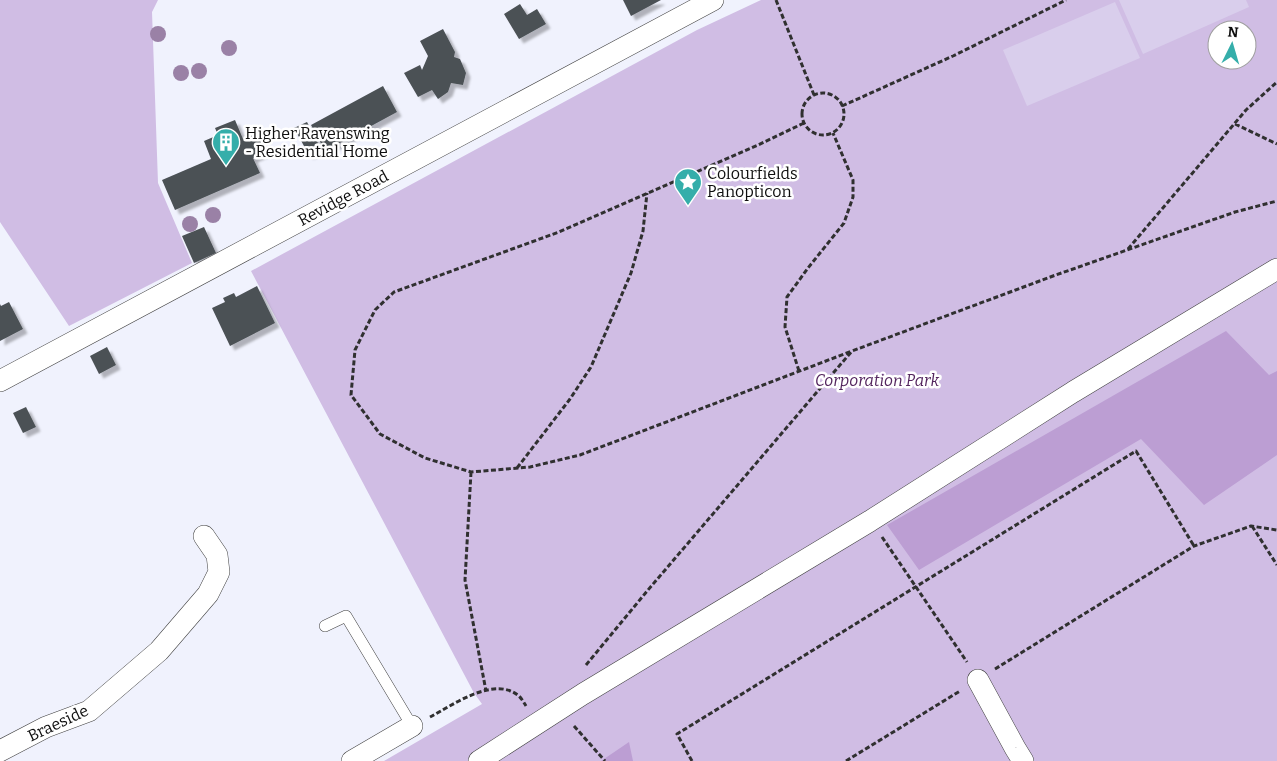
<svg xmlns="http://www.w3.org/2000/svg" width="1277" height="761" viewBox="0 0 1277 761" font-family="Bitter,serif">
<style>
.green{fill:#d0bde4;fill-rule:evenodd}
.forest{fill:#bc9ed3}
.pitch{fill:#d9ceec}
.building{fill:#4b5155;filter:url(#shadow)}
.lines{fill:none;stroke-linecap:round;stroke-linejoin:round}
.lane-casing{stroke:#414141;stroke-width:12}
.street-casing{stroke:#414141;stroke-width:22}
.path{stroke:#303030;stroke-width:3;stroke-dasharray:5 2.5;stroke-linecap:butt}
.lane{stroke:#fff;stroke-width:11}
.street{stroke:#fff;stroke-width:21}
.tree{fill:#9a81a6}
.labels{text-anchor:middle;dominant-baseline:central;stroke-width:5;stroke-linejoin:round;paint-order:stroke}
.poi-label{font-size:16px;fill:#0e0e0e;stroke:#fff;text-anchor:start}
.street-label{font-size:16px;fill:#0e0e0e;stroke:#fff}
.park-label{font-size:16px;font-style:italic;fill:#53255e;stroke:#fff}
</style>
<defs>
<filter id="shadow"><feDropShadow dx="4.5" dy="4.5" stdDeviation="1" flood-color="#0004"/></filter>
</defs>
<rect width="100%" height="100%" fill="#f0f2fd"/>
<path class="green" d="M0,0H158L152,12L158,183L192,263L69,326L0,222Z
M761,0H1277V761H384L482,704L474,693L251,271L697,30ZM1217,30H1247V60H1217Z"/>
<path class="forest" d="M1226,331L1269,375L1277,371V455L1204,505L1141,439L919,570L887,525Z
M629,742L633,761H601Z"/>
<path class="pitch" d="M1119,0H1246L1249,7L1143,54Z
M1115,2L1140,58L1027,106L1003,50Z"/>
<path class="building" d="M623,0H661L631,16Z
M520,4L527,15L537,9L546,24L519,39L504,14Z
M443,29L455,52L454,57L460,59L466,73L463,85L451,83L448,92L438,99L432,90L418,97L404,73L420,65L422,70L428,56L420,41Z
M383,86L397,112L325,151L311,125Z
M235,120L243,139L258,133L266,152L253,158L260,173L175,210L162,180L211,159L204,141L218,135L215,128Z
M307,122L321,149L309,155L294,128Z
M204,227L216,253L194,263L182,236Z
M257,286L275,323L230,346L212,308L225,302L223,298L234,293L236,297Z
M9,302L23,329L0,341V304L1,306Z
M107,347L116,365L99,374L90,356Z
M26,407L36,427L23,433L13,413Z"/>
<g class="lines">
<g class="lane-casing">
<path id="lane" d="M325,626L346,616L412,726"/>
</g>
<g class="street-casing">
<path id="street" d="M0,381L713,0
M978,680L1015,748L1023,761
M0,751L46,727L89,711L159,651L208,594L219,572L217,555L204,536
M352,761L412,726
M479,761L583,694L870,521L1073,392L1277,269"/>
</g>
<path class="path" d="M776,0L814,95
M802 114a21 21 0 1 1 42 0a21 21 0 1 1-42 0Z
M842,106L953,56L1066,0
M804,123L758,145L559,232L394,292L375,310L355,350L351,395L380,434L425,458L471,472L530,467L580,455L852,351
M1235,124L1277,144
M1128,249L1246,110L1277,82
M799,371L785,327L787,297L808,268L844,223L853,197V180L833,133
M517,468L570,399L591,367L631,273L643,231L647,193
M471,472L465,580L486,691
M1252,526L1277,565
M882,537L967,662
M586,665L648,590L852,351L1053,276L1235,212L1277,201
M995,669L1194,546L1251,526L1277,530
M430,717C453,705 494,675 519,696C522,699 524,703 526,706
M574,726L605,761
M692,761L677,734L1136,451L1194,546
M846,761L960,691"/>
<use href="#lane" class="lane"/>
<use href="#street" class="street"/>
</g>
<g class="tree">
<circle cx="158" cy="34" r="8"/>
<circle cx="229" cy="48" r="8"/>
<circle cx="199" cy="71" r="8"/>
<circle cx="181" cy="73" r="8"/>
<circle cx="213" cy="215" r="8"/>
<circle cx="190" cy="224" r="8"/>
</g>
<defs>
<g id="building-pin" transform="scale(1.4375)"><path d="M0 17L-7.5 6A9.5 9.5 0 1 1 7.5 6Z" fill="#35aeaa" stroke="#fff"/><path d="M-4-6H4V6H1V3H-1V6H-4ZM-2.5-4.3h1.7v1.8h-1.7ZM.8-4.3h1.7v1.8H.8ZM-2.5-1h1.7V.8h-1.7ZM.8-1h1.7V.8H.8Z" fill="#fff"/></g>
<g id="sight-pin" transform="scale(1.4375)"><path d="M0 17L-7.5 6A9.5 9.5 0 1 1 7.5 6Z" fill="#35aeaa" stroke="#fff"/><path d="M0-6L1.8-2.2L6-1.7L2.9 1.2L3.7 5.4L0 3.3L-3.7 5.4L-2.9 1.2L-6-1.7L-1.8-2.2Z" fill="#fff"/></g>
</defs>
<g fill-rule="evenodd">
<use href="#building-pin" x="226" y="142"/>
<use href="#sight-pin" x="688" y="182"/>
</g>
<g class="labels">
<g class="poi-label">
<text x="245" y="133">Higher Ravenswing<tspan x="245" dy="18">- Residential Home</tspan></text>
<text x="707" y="173">Colourfields<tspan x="707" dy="18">Panopticon</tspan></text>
</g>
<g class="street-label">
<text transform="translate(343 198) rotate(-28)">Revidge Road</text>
<text transform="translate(58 723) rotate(-25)">Braeside</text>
</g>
<g class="park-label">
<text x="877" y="380">Corporation Park</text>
</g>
</g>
<g transform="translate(1232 45) rotate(5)"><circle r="24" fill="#ffffff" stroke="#9f9f9f"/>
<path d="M0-4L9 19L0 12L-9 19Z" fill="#35aeaa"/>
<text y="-8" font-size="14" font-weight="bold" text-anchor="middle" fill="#0e0e0e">N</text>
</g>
</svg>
